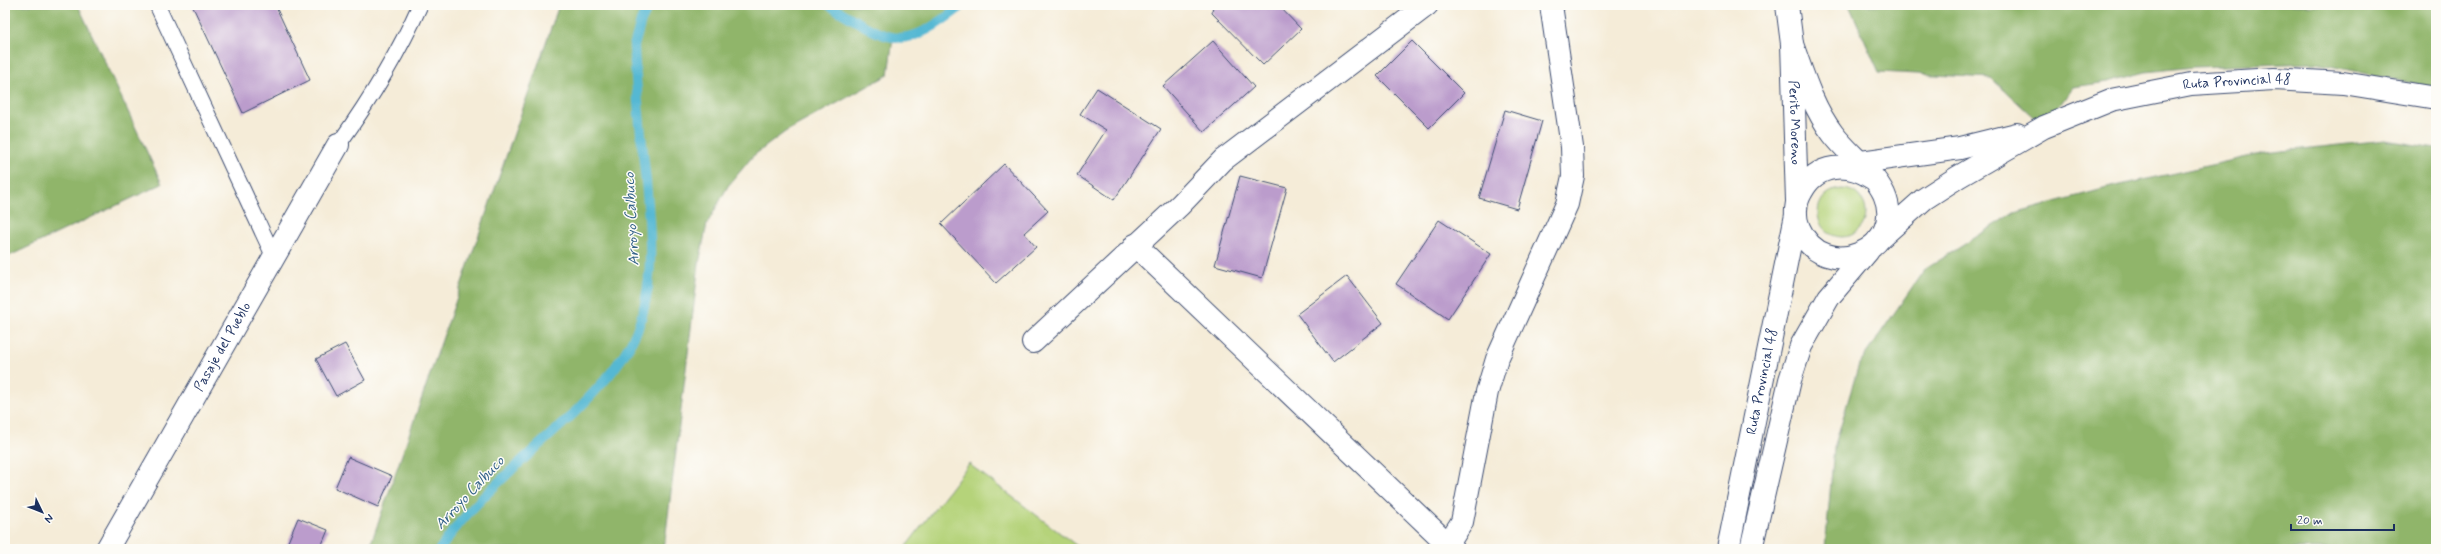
<svg xmlns="http://www.w3.org/2000/svg" width="2441" height="554" viewBox="0 0 2441 554" font-family="Mynerve,sans-serif">
<style>
.green{fill:#b5d37a;stroke:#68816c}
.forest{fill:#90b56a;stroke:#567264}
.lines{fill:none;stroke-linecap:round;stroke-linejoin:round}
.stream{stroke:#54b8d3;stroke-width:10}
.building{fill:#bb9ccc}
.lane-casing{stroke:#3c4b70;stroke-width:17}
.street-casing{stroke:#3c4b70;stroke-width:24}
.secondary-casing{stroke:#3c4b70;stroke-width:24}
.lane{stroke:#fff;stroke-width:15}
.street{stroke:#fff;stroke-width:22}
.secondary{stroke:#fff;stroke-width:22}
.labels{text-anchor:middle;dominant-baseline:central;stroke-width:3;stroke-linejoin:round;paint-order:stroke}
.street-label{font-size:14px;fill:#1b2f5e;stroke:#fdfcf7}
.water-label{font-size:15px;font-style:italic;fill:#2f5f87;stroke:#fdfcf7}
</style>
<rect width="100%" height="100%" fill="#fdfcf7"/>
<filter id="ink" filterUnits="userSpaceOnUse"><feTurbulence type="fractalNoise" baseFrequency=".025" numOctaves="2"/><feDisplacementMap in="SourceGraphic" scale="8" xChannelSelector="R" yChannelSelector="G"/><feConvolveMatrix kernelMatrix="1 2 1 2 8 2 1 2 1" color-interpolation-filters="sRGB"/></filter>
<filter id="wash" filterUnits="userSpaceOnUse"><feTurbulence type="fractalNoise" baseFrequency=".012" numOctaves="4" result="noise"/><feDisplacementMap in="SourceGraphic" scale="16" xChannelSelector="R" yChannelSelector="G"/><feGaussianBlur stdDeviation="0.9" result="paint"/><feColorMatrix in="noise" values="0 0 0 0 0 0 0 0 0 0 0 0 0 0 0 0 0 1.4 0 .05"/><feComposite in="paint" operator="in"/></filter>
<g filter="url(#wash)">
<rect width="100%" height="100%" fill="#f5ecd8"/>
<path class="green" d="M1818 213a24 24 0 1 1 48 0a24 24 0 1 1-48 0Z
M969,464L1081,549H904Z"/>
<path class="forest" d="M5,5H78L162,184L5,258Z
M559,5H963C941,22 922,39 893,38L888,75L785,132L753,156L728,186L707,224L699,263L664,549H369Z
M1849,5H2436V88L2315,63L2194,67L2146,72L2108,82L2073,87L2044,127L1991,78L1879,72Z
M2385,140L2436,148V549H1825L1834,448L1859,364L1924,270L2014,213L2107,188L2265,153Z"/>
<g class="lines">
<path class="stream" d="M829,5C893,43 900,54 963,5
M440,549C475,497 528,457 573,414C600,387 630,356 641,319C655,273 650,228 646,181C641,136 636,91 634,46L641,21L649,5"/>
</g>
<g id="blocks">
<path class="building" d="M192,5H275L310,80L243,113Z
M1213,5H1278L1301,29L1263,65L1212,13Z
M1213,41L1254,87L1204,132L1163,86Z
M1412,41L1464,93L1429,128L1377,76Z
M1097,88L1161,129L1114,200L1077,175L1106,130L1080,114Z
M1505,110L1542,121L1517,209L1479,198Z
M1004,164L1048,211L1024,233L1036,247L996,283L941,224Z
M1240,176L1287,188L1262,278L1215,265Z
M1439,220L1491,254L1448,319L1396,284Z
M1347,276L1383,323L1333,362L1297,314Z
M345,344L365,380L336,396L316,359Z
M348,457L392,476L378,507L335,488Z
M298,518L328,530L320,549H285Z"/>
</g>
</g>
<g filter="url(#ink)">
<use href="#blocks" fill-opacity="0" stroke="#3c4b70" stroke-width="1"/>
<g class="lines">
<g class="lane-casing">
<path id="lane" d="M157,5L274,257
M338,145C370,100 398,55 420,5"/>
</g>
<g class="street-casing">
<g id="street">
<path d="M1135,245L1453,549"/>
<path d="M1033,342L1180,205L1223,160L1427,5"/>
<path d="M1448,544L1462,522L1487,392L1497,359L1567,204L1573,176L1572,147L1551,5"/>
<path id="s1" d="M107,549L338,145"/>
</g>
</g>
<g class="secondary-casing">
<g id="secondary">
<path id="s2" d="M1787,5L1792,44L1797,201"/>
<path d="M1792,44C1803,75 1813,108 1833,134C1848,154 1873,171 1884,194C1908,249 1824,286 1799,228C1794,217 1795,202 1802,191C1817,163 1848,162 1872,178"/>
<path d="M1847,164L1960,148L2017,134"/>
<path id="s3" d="M1879,239L1924,199L1958,177L2044,127L2111,100L2191,84L2274,79L2343,83L2436,98"/>
<path id="s4" d="M1728,549L1796,215"/>
<path d="M1751,549L1790,380L1801,346L1829,297L1868,251"/>
</g>
</g>
<use href="#lane" class="lane"/>
<use href="#street" class="street"/>
<use href="#secondary" class="secondary"/>
</g>
</g>
<g class="labels">
<g class="street-label">
<text stroke="none"><textPath href="#s3" startOffset="400">Ruta Provincial 48</textPath></text>
<text stroke="none"><textPath href="#s2" startOffset="118">Perito Moreno</textPath></text>
<text stroke="none"><textPath href="#s1" startOffset="233">Pasaje del Pueblo</textPath></text>
<text stroke="none"><textPath href="#s4" startOffset="171">Ruta Provincial 48</textPath></text>
</g>
<g class="water-label">
<text transform="translate(632 219) rotate(-93)">Arroyo Calbuco</text>
<text transform="translate(470 493) rotate(-47)">Arroyo Calbuco</text>
</g>
</g>
<rect width="2441" height="554" fill="none" stroke="#fdfcf7" stroke-width="20"/>
<g transform="translate(42 512) rotate(133)" stroke="#fdfcf7" stroke-width="3" paint-order="stroke">
<path d="M0-3L7 15L0 10L-7 15Z" fill="#1b2f5e"/>
<text y="-6" font-size="11" font-weight="bold" text-anchor="middle" fill="#1b2f5e">N</text>
</g>
<path d="M2291 524v6h103v-6" fill="none" stroke="#1b2f5e" stroke-width="2"/>
<text x="2297" y="524" font-size="12" fill="#1b2f5e" stroke="#fdfcf7" stroke-width="3" paint-order="stroke">20 m</text>
</svg>
